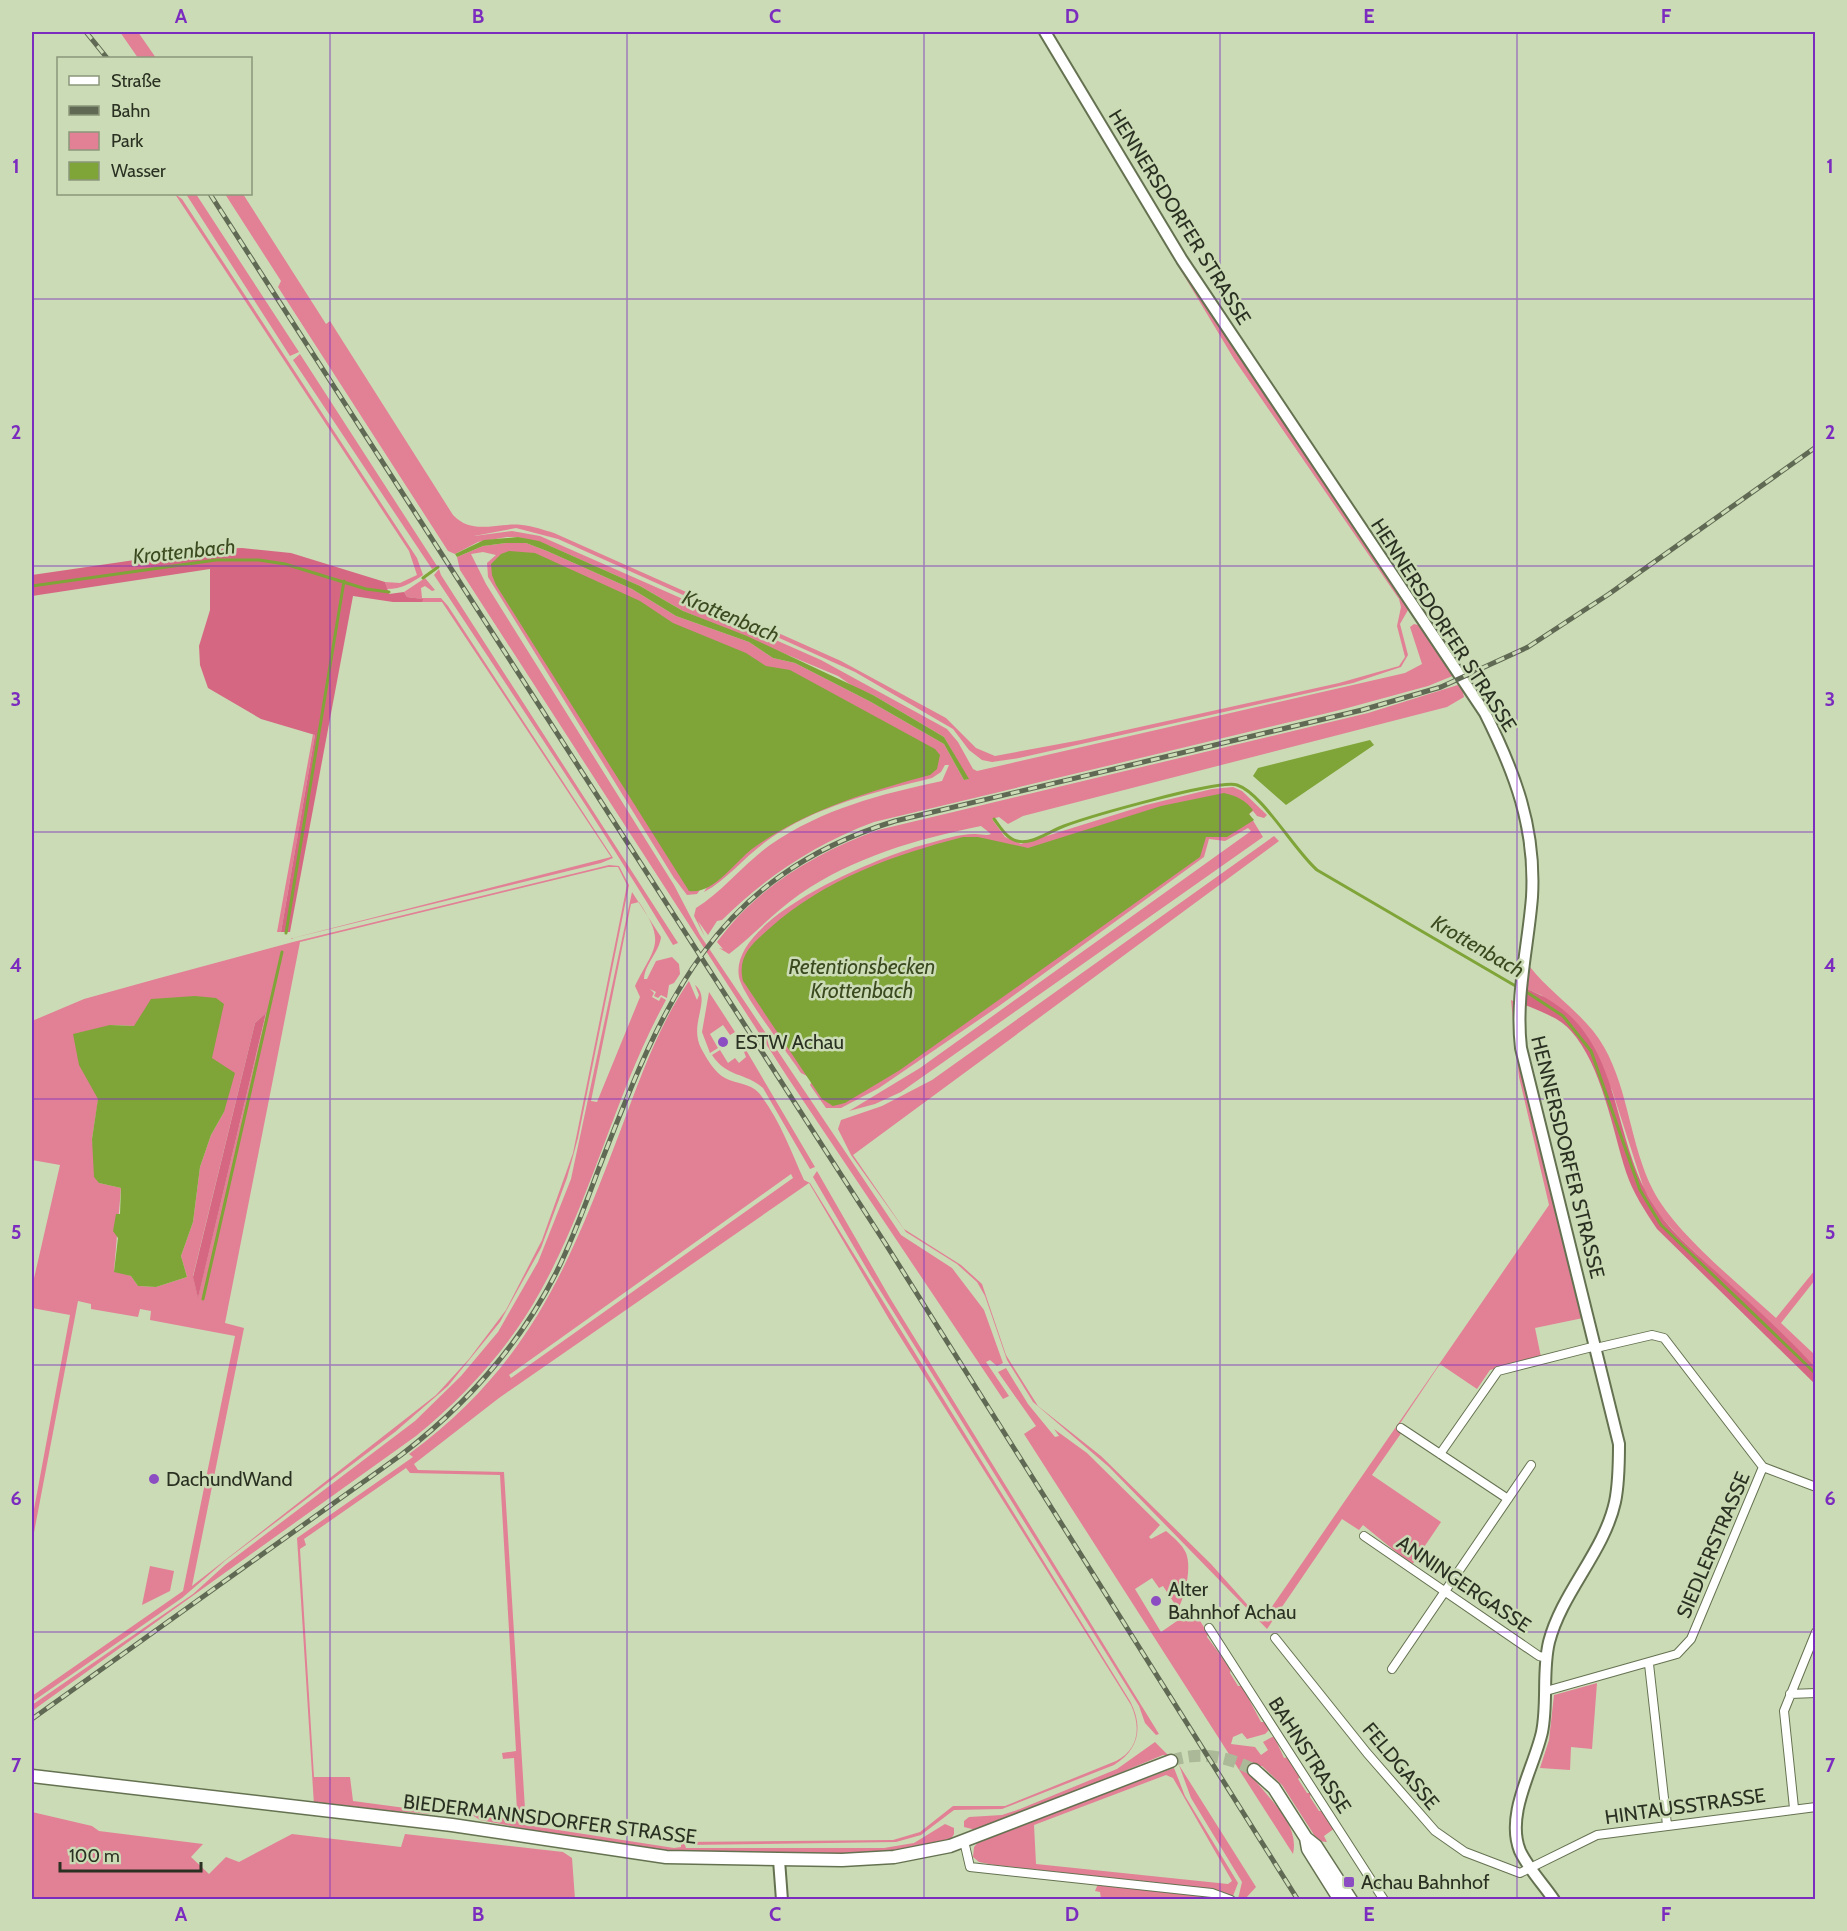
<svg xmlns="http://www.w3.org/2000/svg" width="1847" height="1931" viewBox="0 0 1847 1931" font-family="Cabin,sans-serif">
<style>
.green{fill:#e28096;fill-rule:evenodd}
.forest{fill:#d66783}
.water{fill:#7fa438}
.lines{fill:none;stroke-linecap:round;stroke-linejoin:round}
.stream{stroke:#7fa438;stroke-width:3}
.primary-tunnel{stroke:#abb998;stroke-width:12;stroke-dasharray:12 6;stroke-linecap:butt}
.street-casing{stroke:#657251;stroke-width:10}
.secondary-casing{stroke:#657251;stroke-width:14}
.primary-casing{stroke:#657251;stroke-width:15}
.street{stroke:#fff;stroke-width:8}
.secondary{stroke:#fff;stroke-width:10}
.primary{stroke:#fff;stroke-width:12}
.rail-casing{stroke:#606953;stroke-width:5}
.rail{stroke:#cbdbb5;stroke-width:3;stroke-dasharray:9;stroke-linecap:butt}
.grid{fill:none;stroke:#7b2cbf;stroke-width:1.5;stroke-opacity:0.55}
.poi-dot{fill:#8c4dc3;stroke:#cbdbb5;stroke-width:2}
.labels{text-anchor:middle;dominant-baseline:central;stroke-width:5;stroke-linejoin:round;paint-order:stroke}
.street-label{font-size:20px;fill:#2b3122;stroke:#cbdbb5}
.poi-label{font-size:20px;fill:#2b3122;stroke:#cbdbb5;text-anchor:start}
.water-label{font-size:21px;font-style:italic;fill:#3b4a1f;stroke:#cbdbb5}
.neatline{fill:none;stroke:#7b2cbf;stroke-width:2}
.grid-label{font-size:20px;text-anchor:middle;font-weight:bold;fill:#7b2cbf}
</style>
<rect width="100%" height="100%" fill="#cbdbb5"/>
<path class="green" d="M120,32H138L156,58H138Z
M1038,32H1041L1407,604L1408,610L1400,624L1408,655L1401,667L1353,683L1019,758L992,762L982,760L969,750L953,729L855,672L558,539L516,528L474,536L512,531L540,536L821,660L947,729L958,742L973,769L977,771L1405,673L1422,664L1410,627L1414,624L1422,626L1455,675L1428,686L1340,710L874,822C815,844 767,876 722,920L717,921L708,935L698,921L705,937L694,916L696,908C721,893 745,863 770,845C822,809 881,794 942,781L949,765H945L941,772L932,778C875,792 816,806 768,840C745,856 728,879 704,892L711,881L708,879L697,894L687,895L674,878L488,577L487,563L496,555L483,552L471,554L486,584L674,885L700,935L901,1235L952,1268L984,1310L1003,1363L997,1366L990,1360L986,1362L1009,1396L1003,1399L788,1078L460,570L457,557L483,546L506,543H526L547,551L632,589L676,616L749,642L773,658L795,663L871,702L944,744L964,780L968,779L944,737L873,695L854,687L838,676L683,611L640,586L550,546L518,537H507L478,542L455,554L448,551L278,287L281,281L225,194H243L326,324L330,321L453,515C473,536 496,522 522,525C533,526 544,530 554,533L841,661L946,718L976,748L995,756L1081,740L1339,683L1399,666L1405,657L1397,626L1401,607L1399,599L1234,359Z
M175,194L182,199L417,558L423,575C411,583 402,589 387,589L385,582L400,583L417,575L409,551Z
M186,194H196L299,352L290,356Z
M300,354L437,566L432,569L293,360Z
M439,569L441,575L678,943L673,945C597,819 515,698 434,575Z
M425,578L435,590L432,591L425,586L421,588L422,598H441L448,606L613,858L601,863L289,939L611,857L442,602H422V599L407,597L404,592Z
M1461,684L1464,697L1447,707L1023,816L1008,824L999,817L992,819L1005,837L1021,844L1146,805L1212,789L1233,787L1242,791L1267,815L1264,818L1257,816L1253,811L1249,814L1263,837L901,1092L875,1104L849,1111L920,1068L1251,831L1248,828L1225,841L1209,839L1204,857L999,1006L879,1088L841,1108H826L810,1085L813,1079L801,1073C789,1054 742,995 739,977C728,918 880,856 926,844C942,840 958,834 975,834C981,834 987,836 991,834L981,826C917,839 854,857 800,894C774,912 754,935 729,954L719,948L723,949L717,942C757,887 815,853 878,830L1368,713Z
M313,734L315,735L281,932H277Z
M1274,836L1279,841L853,1155L904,1229L961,1265L982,1284L1006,1355L1038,1406L1101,1456L1211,1564L1262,1621L1549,1205L1519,1077L1511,1000L1515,1002L1514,1033L1523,1080L1583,1318L1535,1328L1541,1357L1490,1370L1477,1389L1440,1364L1397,1428L1402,1432L1372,1475L1441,1522L1412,1565L1363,1525L1359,1530L1342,1519L1267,1629L1109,1467L1033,1402L1007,1360L985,1296L977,1282L957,1264L906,1232L851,1155L838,1129L841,1120L882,1106L932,1080Z
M609,865L619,866L629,885L578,1138L567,1178L541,1248L500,1322L448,1386L395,1432L226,1560L182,1598L32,1702V1696L183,1591L235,1336L150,1320L151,1311L140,1309L138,1317L91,1309V1304L78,1301L32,1543V1520L70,1315L32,1308V1287L60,1165L32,1160V1021L84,999L156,979L293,942ZM608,867H618L627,885L573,1153L542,1240L506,1310L469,1359L436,1395L192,1586L244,1328L225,1323L300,942ZM265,1014H266L198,1297L193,1276L255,1023ZM110,1025L134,1026L224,1112L211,1135L200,1167L193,1222L181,1256L187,1277L156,1287L138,1286L131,1276L114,1271L121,1188L99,1183L92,1139Z
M632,892L661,937C659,953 645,963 644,979H647L656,961L672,957L679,964L680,974L674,983L669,985L667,998L661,995L658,998L654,996L656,992L650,989L654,993L652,997L659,1001L661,997L666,1000C615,1093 592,1199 540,1292C509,1348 465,1396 416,1436L32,1711V1705L193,1594L225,1565L415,1421L461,1376L498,1332L538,1262L571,1179ZM639,902C667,944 654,947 635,986L640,997L597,1102L591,1101L631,904Z
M1530,967C1553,996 1586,1015 1604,1047C1629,1091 1630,1145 1653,1190C1675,1233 1739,1284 1776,1318L1815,1270V1280L1781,1323L1815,1355V1367L1680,1238L1657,1212L1644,1189L1612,1090L1575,1023L1541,995L1524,988Z
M689,981L697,1000L699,995L695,985C713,1000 687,1024 702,1050C707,1059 715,1073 725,1078C736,1084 750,1083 759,1093C779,1118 791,1151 804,1180L810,1183L1130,1701C1143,1726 1140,1749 1114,1765L1002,1809L954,1810L921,1835L896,1842L685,1845L686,1848H884L914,1843L945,1824L954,1828V1834L950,1841L912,1850L870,1854H682L552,1834L480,1820L472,1815L471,1811L517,1810L514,1758L503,1759L502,1753L516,1751L500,1475L410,1473L406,1468L304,1539L306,1545L300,1549L314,1777H350L353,1801L443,1813L431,1814L314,1805L297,1538L413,1457L409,1454C531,1364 569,1265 621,1129C640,1079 658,1026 689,981ZM791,1174L793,1178L511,1378L509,1375ZM809,1183L889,1319L1131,1705C1141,1727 1139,1749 1116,1761L1005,1806H953L920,1832L893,1840L681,1842V1847L674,1848L526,1825L504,1472L418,1470L414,1464L499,1398Z
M709,992L735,1032L730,1035L723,1025L710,1034L718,1048L710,1053L702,1032Z
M720,1050L728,1063L735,1058L739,1063L746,1057L744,1052L746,1050L815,1167L810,1169L763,1088C745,1072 727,1078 712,1055Z
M817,1171L890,1298L1159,1734L1156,1735L1145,1723L1139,1706L871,1276L813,1177Z
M1006,1368L1028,1404L1055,1437L1059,1436L1054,1429L1087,1453L1160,1525L1149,1537L1151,1539L1166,1531C1173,1537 1182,1544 1186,1553C1192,1568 1185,1596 1178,1609L1163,1586L1159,1588L1152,1578L1135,1589L1161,1632L1177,1621L1199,1619L1208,1634L1207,1637L1231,1669L1230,1673L1238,1686H1242L1261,1722H1265L1270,1729L1265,1734L1247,1739L1242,1733L1233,1737L1231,1744L1255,1747L1261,1755L1268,1750L1263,1742L1274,1736L1284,1758L1288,1757L1300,1777L1298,1779L1307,1793H1311L1310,1797L1319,1811H1322L1335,1828L1324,1836L1327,1842L1318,1841L1282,1785L1262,1766H1257L1252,1776C1268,1799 1300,1823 1293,1854L1024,1434L1036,1426L998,1372Z
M150,1566L174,1571L170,1591L142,1605Z
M1597,1683L1592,1749L1571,1747L1570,1770L1540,1768L1549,1740L1554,1695Z
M1155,1742L1169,1756L1163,1755L980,1831L964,1827V1821L969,1817L1002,1815L1020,1809L1117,1769Z
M1179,1765L1256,1887L1245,1899H1238L1242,1882L1191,1798Z
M1174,1768L1185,1796L1238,1883L1233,1896L1215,1889L994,1865L979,1862L973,1857L974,1847L980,1840ZM1166,1775L1173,1778L1232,1881L1228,1884L1036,1864L1034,1825Z
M32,1812L92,1826L99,1831L203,1844L191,1857L209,1874L226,1857L239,1862L292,1834L401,1847L405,1834L563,1852L572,1858L575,1899H32Z
M1098,1884L1210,1897L1217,1899H1101L1100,1892L1095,1891Z"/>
<path class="forest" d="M242,548L291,553L385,582L389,594L404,592L407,597L423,599L422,602H393L353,596L290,932H281L315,735L261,719L208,688L200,665L199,646L210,610V569L32,596V575L210,549Z
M1524,988C1619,1023 1608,1115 1645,1190C1662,1226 1695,1252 1723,1278C1755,1307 1786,1336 1815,1367V1384L1657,1229C1645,1211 1633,1193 1626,1172C1612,1128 1602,1066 1571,1031C1559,1017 1539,1011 1523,1004Z
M266,1013L198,1298L193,1277L255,1023Z"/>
<path class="water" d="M518,537L539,541L640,586L683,611L747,636L873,695L944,737L969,779L964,780L944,744L871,702L795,663L773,658L749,642L676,616L632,589L547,551L526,543H506L483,546L457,557L455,554L484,540Z
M509,551L535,553L640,601L673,623L746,653L766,666L790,670L935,749L940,755L937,769L930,775C867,792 806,810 752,849C735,862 713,895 689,891L496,585L492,575L491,564L501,554Z
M1370,740L1374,745L1286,805L1253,776L1258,768Z
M1224,793C1237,796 1245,800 1253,810L1249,814L1254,820L1227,837H1206L1200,857L900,1070L845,1103L833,1106L822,1099L743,981C737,956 752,944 770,928C825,879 893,855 963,837H978L1028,848L1161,806Z
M195,996L216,998L224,1004L212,1058L235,1073L224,1112L211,1135L200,1167L193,1222L181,1256L187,1277L156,1287L138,1286L131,1276L114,1272L118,1238L113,1231L116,1214H120L121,1188L99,1183L94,1177L92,1139L98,1099L79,1065L73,1034L110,1025L134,1026L151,999Z"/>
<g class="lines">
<path class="stream" d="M423,578L438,567
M32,586L216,560H259L285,564L366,589L389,592
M994,819C1000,827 1007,839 1017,841C1032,845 1050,831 1064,826C1088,817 1219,779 1237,785C1262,793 1294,850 1317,870L1519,988
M286,933L344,581
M1525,991L1563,1016L1591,1051L1640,1190L1661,1225L1816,1374
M203,1299L282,952"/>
<path class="primary-tunnel" d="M1171,1761C1199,1751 1227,1756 1254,1770"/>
<g class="street-casing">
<path id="street" d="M1401,1428L1508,1499
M1440,1454L1498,1371L1596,1346
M1763,1467L1816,1487
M1364,1536L1539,1656L1547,1658
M1209,1628L1384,1900
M1275,1638L1367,1753L1435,1831L1465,1852L1520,1873L1597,1835L1816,1807
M1649,1664L1667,1825
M1392,1669L1531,1465
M1546,1691L1677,1654L1691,1639L1763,1467L1664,1338L1652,1335L1596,1348
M1790,1694L1816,1693
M1794,1808L1784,1711L1816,1632
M964,1841L970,1867L1212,1893L1231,1900"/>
</g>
<g class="secondary-casing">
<path id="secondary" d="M1045,32L1182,260L1485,713C1515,773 1536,828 1532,897C1528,948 1515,997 1521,1048L1619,1444C1619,1463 1619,1483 1615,1502C1604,1552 1562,1592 1549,1642C1542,1671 1548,1702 1542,1732C1534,1768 1505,1814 1520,1851C1528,1868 1543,1884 1554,1900
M779,1860L782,1900"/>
</g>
<g class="primary-casing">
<path id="primary" d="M1254,1770L1274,1788L1306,1838L1316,1846L1351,1900
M32,1776L452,1825L666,1857L842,1860L894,1857L950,1846L1171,1761
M1306,1838L1308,1849L1340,1900"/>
</g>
<use href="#street" class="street"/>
<use href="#secondary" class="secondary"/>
<use href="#primary" class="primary"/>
<g class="rail-casing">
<path id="rail" d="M86,32L107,58
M210,194L885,1243L1298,1900
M32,1719L401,1455C466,1405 519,1346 556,1273C573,1239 586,1203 599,1168C663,1004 711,878 895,821L1362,710L1441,687L1528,647L1609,594L1816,447"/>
</g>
<use href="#rail" class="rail"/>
</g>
<path class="grid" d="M330,32V1900M627,32V1900M924,32V1900M1220,32V1900M1517,32V1900M32,299H1816M32,566H1816M32,832H1816M32,1099H1816M32,1365H1816M32,1632H1816"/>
<g class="poi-dot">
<circle cx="723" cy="1042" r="6"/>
<circle cx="154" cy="1479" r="6"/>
<circle cx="1156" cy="1601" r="6"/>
<rect x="1343" y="1876" width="12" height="12" rx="3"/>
</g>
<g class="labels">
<g class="street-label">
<text transform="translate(1180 217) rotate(58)">HENNERSDORFER STRASSE</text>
<text transform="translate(1444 625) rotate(57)">HENNERSDORFER STRASSE</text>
<text transform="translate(1568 1157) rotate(76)">HENNERSDORFER STRASSE</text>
<text transform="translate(1713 1545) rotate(-67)">SIEDLERSTRASSE</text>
<text transform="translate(1464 1584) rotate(34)">ANNINGERGASSE</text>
<text transform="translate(1310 1755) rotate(57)">BAHNSTRASSE</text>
<text transform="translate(1401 1766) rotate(50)">FELDGASSE</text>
<text transform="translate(1685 1806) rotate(-8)">HINTAUSSTRASSE</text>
<text transform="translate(550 1819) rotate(7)">BIEDERMANNSDORFER STRASSE</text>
</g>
<g class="poi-label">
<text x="735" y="1042">ESTW Achau</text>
<text x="166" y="1479">DachundWand</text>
<text x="1168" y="1589">Alter<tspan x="1168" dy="23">Bahnhof Achau</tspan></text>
<text x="1361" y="1882">Achau Bahnhof</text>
</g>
<g class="water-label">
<text transform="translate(184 551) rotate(-6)">Krottenbach</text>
<text transform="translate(731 616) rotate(23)">Krottenbach</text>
<text transform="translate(1478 946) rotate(30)">Krottenbach</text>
<text x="862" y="966">Retentionsbecken<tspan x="862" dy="24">Krottenbach</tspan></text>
</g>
</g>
<rect width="1847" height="1931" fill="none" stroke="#cbdbb5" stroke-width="66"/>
<rect x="57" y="57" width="195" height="138" fill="#cbdbb5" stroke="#8b977a" stroke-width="1.5"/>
<rect x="69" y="76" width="30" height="9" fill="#ffffff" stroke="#8b977a" stroke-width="1.5"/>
<text x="111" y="87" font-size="18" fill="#2b3122">Straße</text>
<rect x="69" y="106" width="30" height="9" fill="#606953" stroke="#8b977a" stroke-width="1.5"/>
<text x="111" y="117" font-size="18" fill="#2b3122">Bahn</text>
<rect x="69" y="132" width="30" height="18" fill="#e28096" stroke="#8b977a" stroke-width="1.5"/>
<text x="111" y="147" font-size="18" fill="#2b3122">Park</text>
<rect x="69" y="162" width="30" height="18" fill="#7fa438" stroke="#8b977a" stroke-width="1.5"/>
<text x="111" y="177" font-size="18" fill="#2b3122">Wasser</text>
<path d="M60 1862v9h141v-9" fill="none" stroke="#2b3122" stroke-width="3"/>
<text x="69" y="1862" font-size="18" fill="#2b3122" stroke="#cbdbb5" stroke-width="4.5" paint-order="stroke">100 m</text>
<rect x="33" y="33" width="1781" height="1865" class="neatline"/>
<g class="grid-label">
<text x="181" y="23">A</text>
<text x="478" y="23">B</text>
<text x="775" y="23">C</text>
<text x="1072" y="23">D</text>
<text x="1369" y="23">E</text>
<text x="1666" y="23">F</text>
<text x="16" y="173">1</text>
<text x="1830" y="173">1</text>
<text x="16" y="439">2</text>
<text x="1830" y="439">2</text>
<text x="16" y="706">3</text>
<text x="1830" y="706">3</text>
<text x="16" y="972">4</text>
<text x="1830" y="972">4</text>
<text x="16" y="1239">5</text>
<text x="1830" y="1239">5</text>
<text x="16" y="1505">6</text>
<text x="1830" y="1505">6</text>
<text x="16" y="1772">7</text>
<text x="1830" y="1772">7</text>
<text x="181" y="1921">A</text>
<text x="478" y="1921">B</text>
<text x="775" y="1921">C</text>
<text x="1072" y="1921">D</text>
<text x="1369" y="1921">E</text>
<text x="1666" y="1921">F</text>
</g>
</svg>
